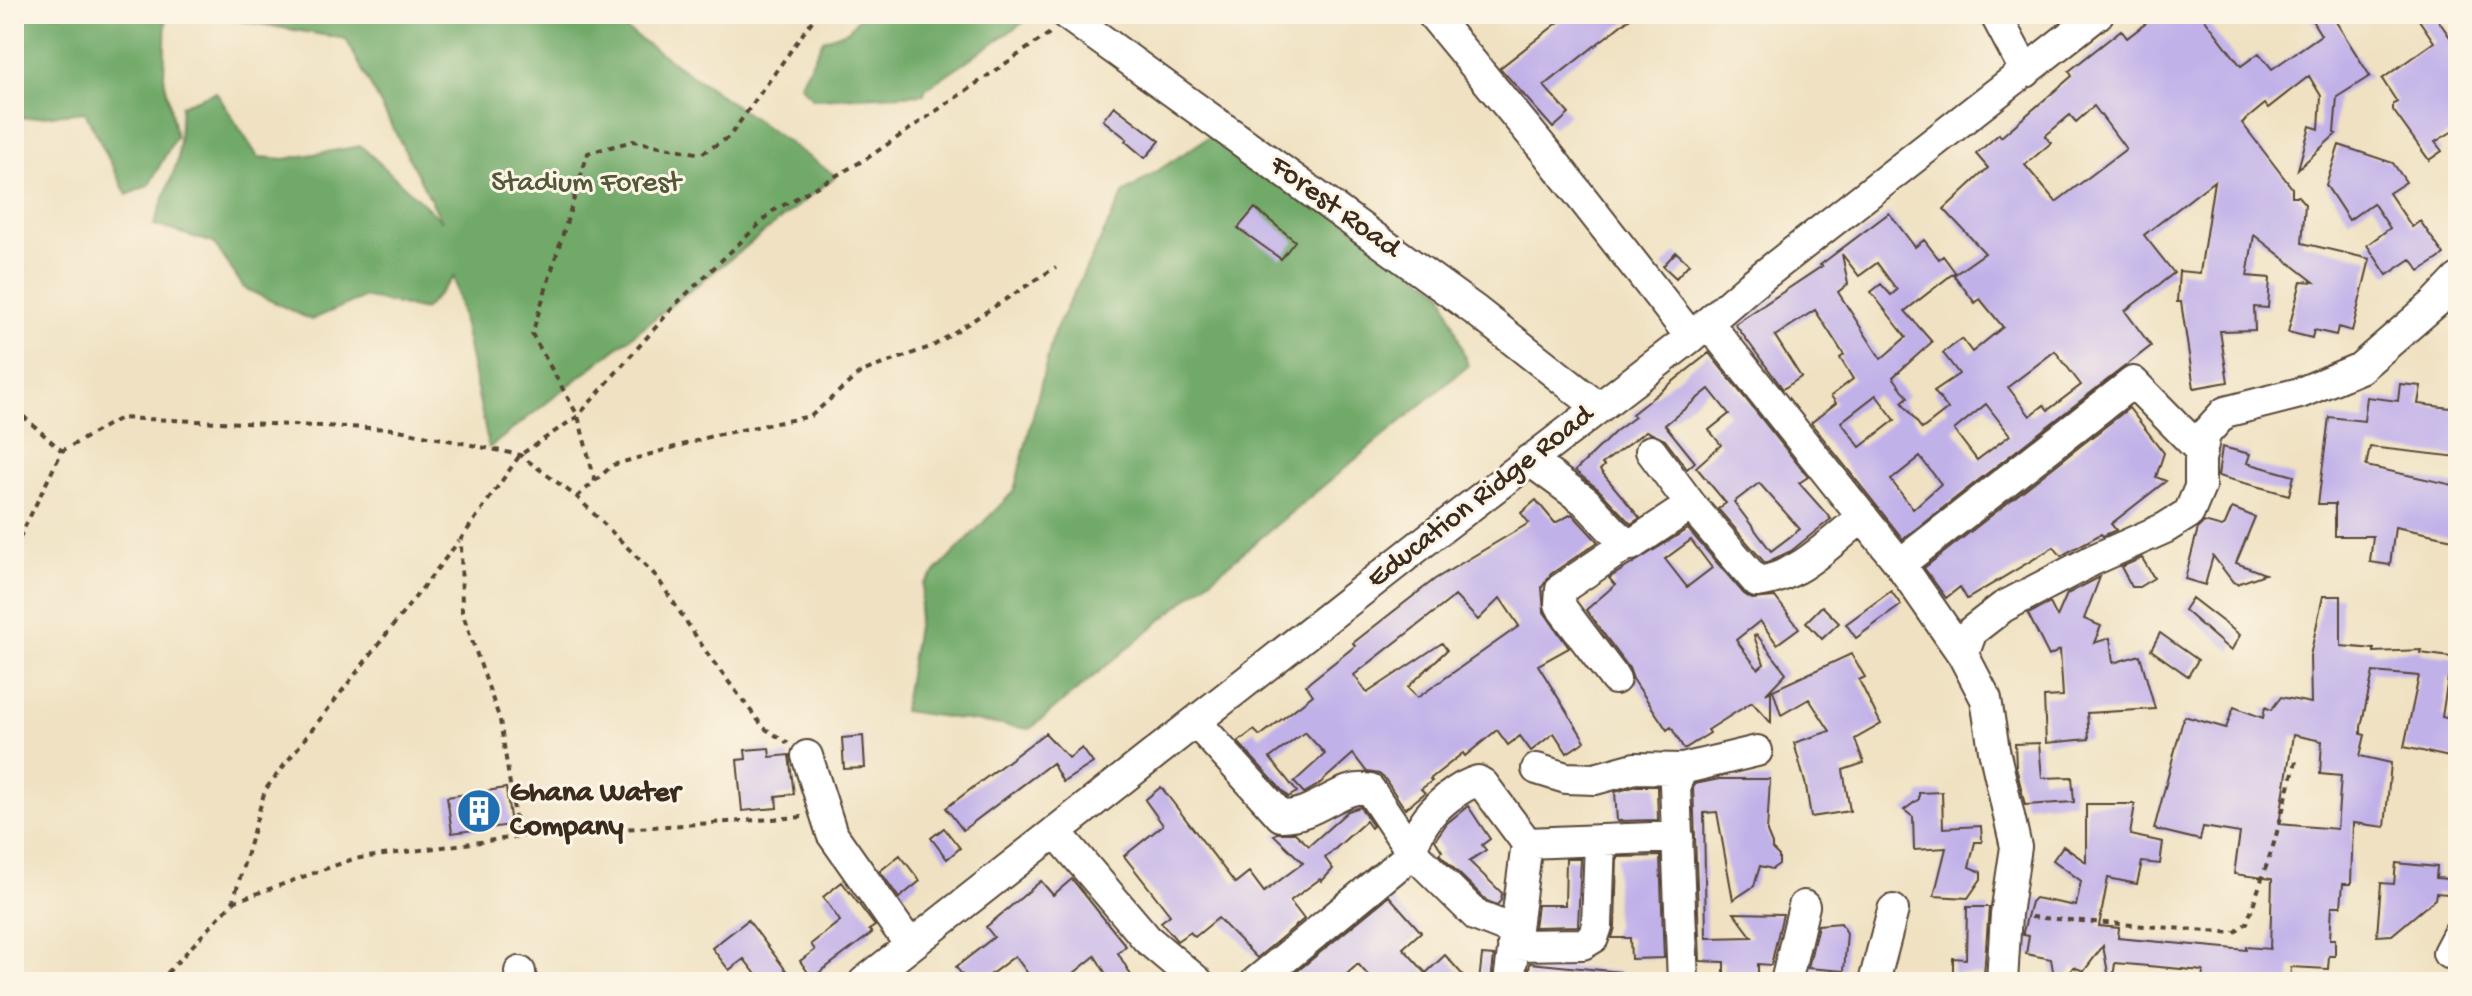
<svg xmlns="http://www.w3.org/2000/svg" width="2472" height="996" viewBox="0 0 2472 996" font-family="'Gochi Hand',sans-serif">
<style>
.forest{fill:#70a968;stroke:#566a43;stroke-width:2}
.building{fill:#c1b1e9;fill-rule:evenodd}
.lines{fill:none;stroke-linecap:round;stroke-linejoin:round}
.minor-casing{stroke:#564536;stroke-width:34}
.path{stroke:#564536;stroke-width:4;stroke-dasharray:6 6;stroke-linecap:butt}
.minor{stroke:#fff;stroke-width:30}
.labels{text-anchor:middle;dominant-baseline:central;stroke-width:6;stroke-linejoin:round;paint-order:stroke}
.park-label{font-size:30px;fill:#535839;stroke:#fcf5e5}
.street-label{font-size:30px;fill:#3b2a1e;stroke:#fcf5e5}
.poi-label{font-size:30px;font-weight:bold;fill:#3b2a1e;stroke:#fcf5e5;text-anchor:start}
</style>
<rect width="100%" height="100%" fill="#fcf5e5"/>
<filter id="ink" filterUnits="userSpaceOnUse"><feTurbulence type="fractalNoise" baseFrequency=".0125" numOctaves="2"/><feDisplacementMap in="SourceGraphic" scale="16" xChannelSelector="R" yChannelSelector="G"/><feConvolveMatrix kernelMatrix="1 2 1 2 8 2 1 2 1" color-interpolation-filters="sRGB"/></filter>
<filter id="wash" filterUnits="userSpaceOnUse"><feTurbulence type="fractalNoise" baseFrequency=".006" numOctaves="4" result="noise"/><feDisplacementMap in="SourceGraphic" scale="32" xChannelSelector="R" yChannelSelector="G"/><feGaussianBlur stdDeviation="1.8" result="paint"/><feColorMatrix in="noise" values="0 0 0 0 0 0 0 0 0 0 0 0 0 0 0 0 0 1.4 0 .05"/><feComposite in="paint" operator="in"/></filter>
<g filter="url(#wash)">
<rect width="100%" height="100%" fill="#efe1c1"/>
<path class="forest" d="M14,14H166L164,77L176,136L149,185L127,195L85,112L24,118L14,108Z
M202,14H604L836,176L489,448L454,277L424,310L364,297L311,320L244,288L214,243L154,225L178,160L181,105L216,92L258,157L285,159L361,146L442,221L346,39Z
M862,14H1036L925,89L924,94L813,99L800,85L823,40L849,30Z
M1218,131L1442,291L1468,366L1030,729L903,711L924,584L1014,491L1054,332L1124,193Z"/>
<g id="blocks">
<path class="building" d="M1569,14H1635L1544,86L1569,114L1553,128L1500,68Z
M2158,14H2201L2241,66L2259,53L2272,69L2321,35L2308,14H2331L2370,76L2337,97L2334,133L2336,134L2298,169L2310,126L2319,129L2321,96L2309,76L2268,108L2265,104L2242,123L2292,188V196H2298L2305,204L2302,243L2370,259L2352,331L2338,327L2336,335L2314,330L2312,338L2288,332L2301,281L2314,282L2254,235L2247,276L2270,278L2268,308L2254,307L2255,330L2220,331L2228,382L2194,388L2181,302H2177L2179,271L2200,273L2214,181L2144,235L2174,273L2125,311L2151,346L1903,539L1811,423L1836,403L1831,396L1853,379L1840,358L1844,355L1815,310L1775,336L1801,377L1783,389L1735,324L1822,266L1820,265L1889,213L1915,247L1924,240L1939,259L1943,256L1955,272L1905,311L1932,342L1893,377L1908,397L1902,402L1922,429L1948,409L1934,391L1959,374L1943,353L1962,339L1972,352L2003,327L1980,299L1975,303L1954,275L1985,253L1944,209L1988,168L1976,154L1999,134L2001,137L2072,76L2069,71L2121,30L2127,38ZM2094,106L2126,149L2056,202L2025,165L2051,143L2045,136L2070,115L2076,122ZM1842,254L1859,276L1877,263L1897,290L1891,295L1881,284L1871,292L1906,337L1881,359L1838,292L1848,284ZM2055,351L2081,385L2048,410L2044,405L2030,416L2008,387ZM1876,395L1895,420L1860,447L1841,422ZM1986,404L2010,435L1977,460L1954,430ZM1920,457L1941,484L1913,509L1891,480Z
M2415,14H2434L2452,40L2458,36V128L2435,142L2442,151L2429,160L2393,110V104L2397,102L2382,79L2434,42Z
M1114,106L1160,141L1145,158L1125,141L1127,139L1103,120Z
M2339,145L2393,163L2406,182L2389,193L2412,227L2420,221L2444,255L2420,271L2411,259L2387,275L2367,245L2390,228L2373,203L2349,220L2326,185Z
M1255,208L1295,241L1281,259L1238,228Z
M1676,252L1689,264L1676,278L1663,266Z
M1709,353L1808,477L1799,483L1831,519L1791,551L1767,562H1764L1718,509L1726,503L1696,467L1721,445L1709,430L1729,414L1709,389L1665,425L1695,462L1687,469L1665,440L1646,431L1602,464L1604,466L1600,470L1640,518L1631,524L1598,489L1575,471L1616,431L1635,417L1632,414ZM1759,483L1800,529L1771,551L1734,502Z
M2400,384L2421,386L2418,404L2458,409V457L2370,447L2366,466L2458,486V540L2395,527L2390,565L2370,562L2373,536H2335V504H2318L2329,417L2364,421L2367,397L2398,401Z
M2129,408L2164,453L2156,477L2166,481L2111,524L2116,530L2103,536L2101,534L2061,556L2054,547L1967,599L1960,587L1946,598L1924,568Z
M2222,447L2250,454L2247,463L2294,476L2289,495L2218,476Z
M1536,500L1555,523L1572,514L1598,542L1551,574L1542,587L1544,612L1569,648L1538,665L1585,741L1567,753L1554,733L1531,751L1520,736L1508,745L1497,730L1465,756L1463,753L1430,779L1432,781L1421,789L1425,793L1405,809L1385,779L1379,774L1367,772L1353,754L1318,785L1304,793L1294,782L1325,754L1305,732L1270,758L1297,792L1288,797L1238,742L1254,730L1260,736L1313,695L1306,685L1355,646L1353,643L1435,579L1529,523L1521,513ZM1455,596L1478,620L1500,598L1519,626L1417,698L1408,687L1447,650L1442,643L1367,693L1354,675Z
M2232,508L2255,517L2236,563L2265,574L2237,584L2233,582L2213,556L2205,585L2185,579L2198,528L2204,522L2222,527L2225,525Z
M1688,529L1744,594L1752,599L1775,597L1799,628L1777,644L1760,621L1736,640L1758,669L1764,664L1754,636L1757,635L1786,673L1766,694L1771,691V723L1752,702L1708,730L1710,733L1684,749L1671,727L1667,730L1633,679L1629,668L1586,610L1615,585L1609,578ZM1691,540L1712,568L1687,587L1665,559Z
M2142,558L2154,578L2139,587H2132L2121,567Z
M2100,577L2084,619L2101,626L2094,643L2110,638L2113,663L2140,655L2155,709L2087,713L2089,739L2046,743L2044,697L2063,696L2060,650L2049,656L2028,614L2050,603L2057,617L2067,594Z
M1891,591L1901,605L1856,638L1846,624Z
M2323,596H2341V646L2374,649V652L2421,650L2420,653L2458,658V679L2448,678L2442,717L2458,721V759L2404,747L2419,676L2373,672L2361,727V734L2365,735L2360,756L2391,763L2385,827L2353,823L2351,884H2343L2341,906H2332L2330,939H2335V956H2329L2328,969L2291,967L2290,982H2202L2203,971L2115,963L2113,978H2109L2103,946L2084,971L2073,967L2064,982H2059L2054,976L2051,959L2026,954L2029,936L2023,935V932L2031,902L2035,898L2076,906L2081,881L2053,860L2063,846L2086,862V804H2135L2130,835L2163,842L2160,864L2142,862L2137,884L2108,878L2099,926L2119,928L2118,938L2246,950V947L2270,949L2272,879L2234,874L2240,833L2203,827L2200,840L2154,829L2184,716L2226,728L2234,707L2263,718L2265,707L2271,710L2281,697L2311,703L2310,656ZM2293,735L2322,741L2320,774L2341,776L2337,829L2279,824Z
M2192,598L2240,635L2231,651L2184,610Z
M1822,606L1839,623L1822,639L1806,622Z
M2160,633L2198,660L2188,676L2151,650Z
M1851,654L1865,677L1859,680L1881,724L1855,739L1864,763L1843,770L1850,811L1811,817L1806,786L1794,743L1830,731L1809,699L1781,715L1773,690Z
M1045,733L1069,758L1082,748L1093,763L1063,782L1052,763L963,830L946,808Z
M863,736L865,768L844,769L842,738Z
M2039,743L2042,778L2072,777L2074,802L2025,805L2016,767L2015,744Z
M769,748L770,757L789,755L794,794L776,796L777,808L742,811L737,760L746,759L745,750Z
M1719,779H1770L1767,832L1772,844V849L1779,856V864L1772,869L1760,866L1754,886L1733,900L1717,812L1704,813L1706,938L1752,937L1734,913L1783,914L1771,965L1758,964V982H1724V962L1700,961L1693,788L1695,784Z
M1637,786H1657L1658,820L1617,821L1615,792Z
M1161,787L1235,883L1249,872L1264,892L1303,863L1274,835L1277,833H1295L1309,846L1348,811L1360,807L1373,826L1371,828L1366,821L1325,858L1333,869L1322,881L1320,879L1290,901L1304,919L1257,958L1218,918L1195,937L1190,932L1177,941L1161,922L1170,915L1124,856L1163,825L1145,800Z
M506,788L511,825L452,833L447,797Z
M1942,792L1943,828L1981,826L1982,842H1975L1969,867L1981,872V879L1968,898L1934,896L1946,848L1914,850L1913,817L1904,810L1919,799V793Z
M1468,806L1490,839L1482,845L1486,850L1469,861L1502,893L1501,900L1497,905L1487,901L1439,854L1442,851L1435,840L1447,823Z
M944,828L960,848L947,859L931,838Z
M900,855L920,881L899,898L880,871Z
M1660,856L1664,958L1631,959L1630,938H1612L1615,927L1617,857Z
M1566,859H1581L1578,926L1534,927L1537,905H1565Z
M2396,863L2437,867L2436,878L2449,879L2448,894L2436,893L2435,899L2392,935L2377,936L2381,883L2394,884Z
M1072,879L1126,946L1118,953L1135,982H1111L1095,956L1063,982H1034L1015,956L990,975L995,982H968L956,967L994,937L986,927L1041,881L1053,895Z
M842,882L875,926L869,930L872,933L812,978L800,961L815,950L811,944L840,921L823,897Z
M1389,896L1421,932L1403,948L1426,973L1445,955L1469,982H1374L1358,964L1338,982H1284Z
M1967,907H1989L1984,975L1953,973V958L1966,959Z
M748,920L788,973L776,982H762L744,959L729,970L712,948Z
M1841,923L1847,933L1844,971L1808,968L1818,925Z
M1482,955L1494,956L1491,982H1479Z
M1530,963L1620,972L1619,982H1527Z"/>
</g>
</g>
<g filter="url(#ink)">
<use href="#blocks" fill-opacity="0" stroke="#564536" stroke-width="2"/>
<g class="lines">
<g class="minor-casing">
<path id="minor" d="M1066,14L1476,311L1598,407
M1432,14L1546,152L1691,337
M1995,14L2026,72
M1708,323L1900,564L1963,655
M1529,460L1585,501L1626,545H1631L1691,505L1651,451
M1691,505L1757,582C1798,578 1831,541 1863,517
M1900,564L2133,382L2202,452
M1615,679L1563,610L1560,604L1561,589L1626,545
M1196,722L1281,816C1317,817 1342,782 1370,790L1411,851L1477,916L1515,931
M807,756L832,834L910,945
M1537,769L1566,778L1595,779L1635,768L1682,769
M1056,832L1147,939L1198,982
M1527,843L1678,837
M1513,945L1583,944L1593,938L1597,926L1600,840
M2448,953L2458,934
M520,972L521,982
M864,982L1420,545L1691,337L1750,286L2098,14
M1256,982L1402,862C1413,850 1415,836 1424,823C1434,807 1459,786 1478,781L1483,784L1527,843L1509,982
M1683,982L1675,785L1682,769L1757,751
M1786,982L1804,906
M1874,982L1893,910
M2002,982L2006,914L2016,847L1994,750L1986,699L1963,655L1972,631L2003,607L2093,560L2165,528L2189,513L2200,487V460L2205,434L2225,412L2300,393L2360,368L2435,303L2458,279"/>
</g>
<path class="path" d="M14,408L62,451
M595,481L578,416L532,334L588,153L633,141L701,154L729,137L817,14
M577,497L613,465L716,435L811,416L861,372L933,346L1056,267
M14,549L62,451L120,418L394,429L520,455L577,497L656,576L711,659L764,728L788,743
M802,817L518,836L500,720L462,612L461,539L520,455L578,416L677,303L773,211L866,159L1050,33
M233,902L353,859L517,837
M2031,917L2234,933L2247,923L2274,843L2296,761
M159,982L233,902L265,790L459,541"/>
<use href="#minor" class="minor"/>
</g>
</g>
<defs>
<g id="building-disc" transform="scale(2.3)"><circle r="9.5" fill="#1f6fb2" stroke="#fcf5e5"/><path d="M-4-6H4V6H1V3H-1V6H-4ZM-2.5-4.3h1.7v1.8h-1.7ZM.8-4.3h1.7v1.8H.8ZM-2.5-1h1.7V.8h-1.7ZM.8-1h1.7V.8H.8Z" fill="#fff"/></g>
</defs>
<g fill-rule="evenodd">
<use href="#building-disc" x="479" y="811"/>
</g>
<g class="labels">
<g class="park-label">
<text x="586" y="184">Stadium Forest</text>
</g>
<g class="street-label">
<text transform="translate(1334 208) rotate(36)">Forest Road</text>
<text transform="translate(1481 498) rotate(-38)">Education Ridge Road</text>
</g>
<g class="poi-label">
<text x="510" y="794">Ghana Water<tspan x="510" dy="34">Company</tspan></text>
</g>
</g>
<rect width="2472" height="996" fill="none" stroke="#fcf5e5" stroke-width="48"/>
</svg>
